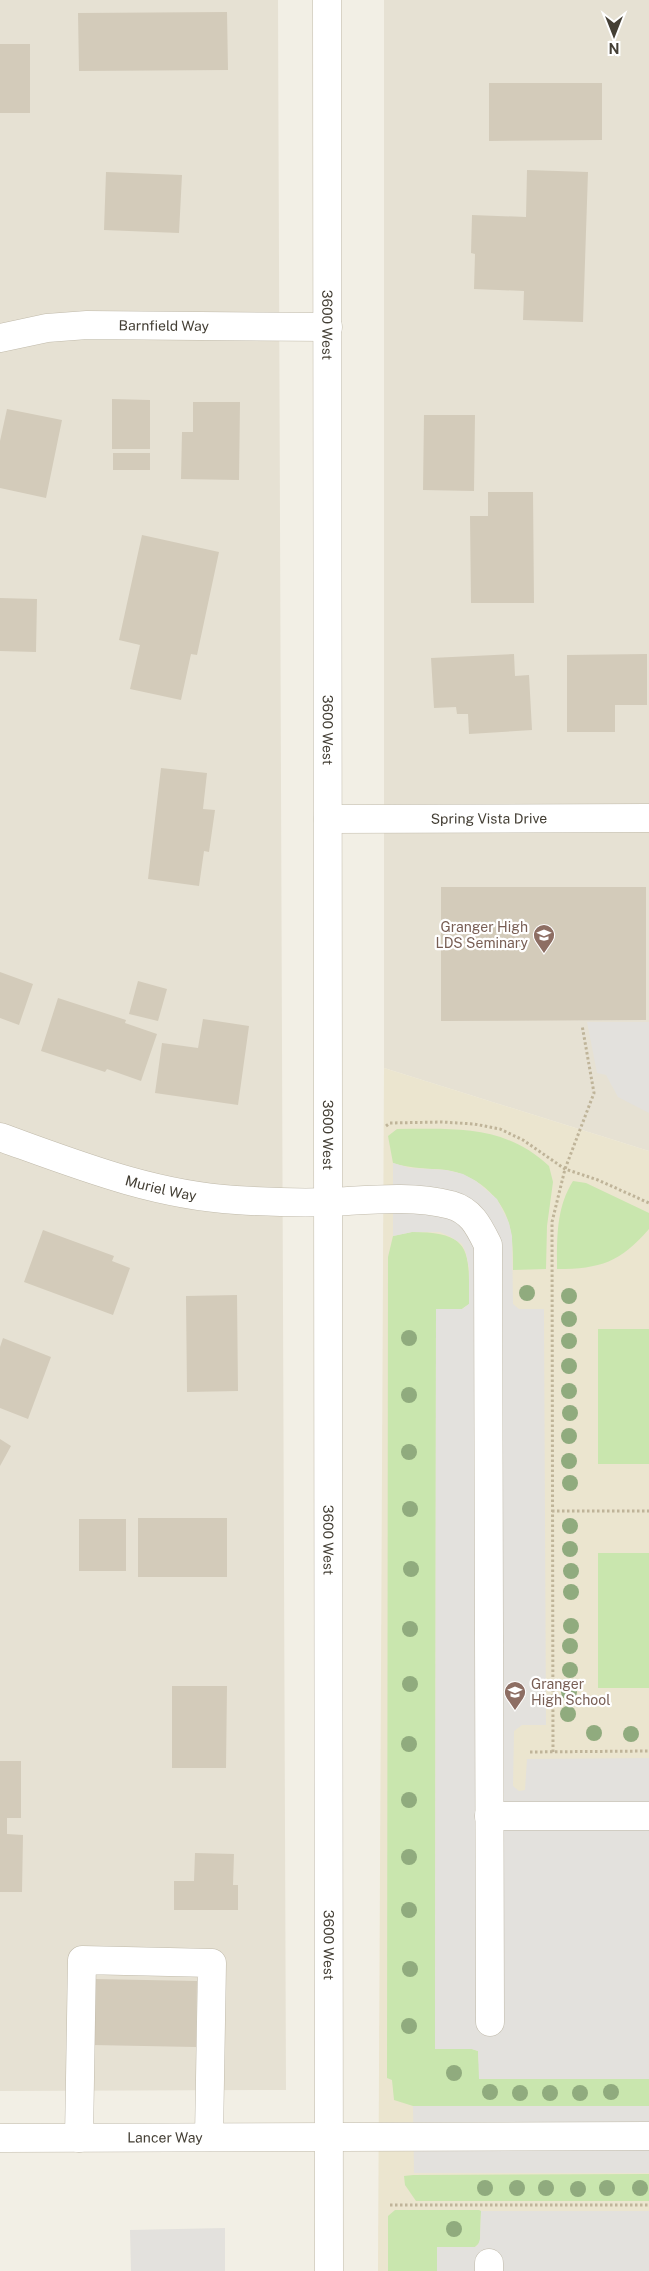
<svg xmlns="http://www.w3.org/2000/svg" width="649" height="2271" viewBox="0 0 649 2271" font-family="'Public Sans',sans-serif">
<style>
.residential{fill:#e6e1d3}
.education{fill:#ebe5cf}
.green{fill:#c9e6ae}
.parking{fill:#e3e1dd}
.building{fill:#d3cbba}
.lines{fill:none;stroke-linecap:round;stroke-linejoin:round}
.minor-casing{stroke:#c0baaa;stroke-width:29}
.path{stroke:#bfb499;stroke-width:3;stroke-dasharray:2.5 2.5;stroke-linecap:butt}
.minor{stroke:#fff;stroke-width:28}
.tree{fill:#90ab7e}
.labels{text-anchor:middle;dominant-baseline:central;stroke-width:4.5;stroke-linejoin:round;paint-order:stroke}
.street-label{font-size:14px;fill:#443f35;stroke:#fff}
.education-label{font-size:14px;fill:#785e54;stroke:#fff;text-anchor:end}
</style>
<rect width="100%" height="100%" fill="#f2efe5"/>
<path class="residential" d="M0,0H278L286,2090L0,2091Z
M384,0H649V1151L384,1068Z"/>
<path class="education" d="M384,1068L649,1151V2271H378Z"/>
<path class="green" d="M397,1129C454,1129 504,1124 549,1166L553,1182L547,1226L546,1269L513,1270C513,1255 513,1239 509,1224C502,1196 474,1174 446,1170C427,1168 411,1169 393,1163L388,1136Z
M573,1181L586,1183L649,1213V1229C620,1262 601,1269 557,1269C557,1238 556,1208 573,1181Z
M412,1232C473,1232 469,1252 469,1304L462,1309H436L435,2049H472L478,2051L480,2079H649V2106H413L394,2100L392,2080L387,2078L388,1257L393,1236Z
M598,1329H649V1464H598Z
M598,1553H649V1688H598Z
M649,2174V2201H416L405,2185L404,2176L413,2175Z
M395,2210H479L481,2211L480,2242L475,2247H438L437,2271H388V2216Z"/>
<path class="parking" d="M587,1022H649V1113L618,1097L606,1075L597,1073Z
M393,1163L410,1168L446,1170L463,1174L476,1181L497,1199L509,1223L512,1236L513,1304L519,1309H544L546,1725H522L514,1731L513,1786L519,1791L525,1790L527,1759L649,1758V2079H479L478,2051L472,2049H435L436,1309H462L469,1304V1268L466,1253L462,1244L449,1236L440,1232H412L393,1236Z
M413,2106H649V2173H414Z
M481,2211H649V2271H437V2247H475L478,2245L480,2239Z
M225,2228V2271H131L130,2230Z"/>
<path class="building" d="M227,12L228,70L79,71L78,13Z
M0,44H30V113H0Z
M489,83H602V140L489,141Z
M527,170L588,172L583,322L523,320L524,291L474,289L475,254L471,253L472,215L526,217Z
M106,172L182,175L179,233L104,230Z
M112,399L150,400V449H112Z
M193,402H240L239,480L181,479L182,432H193Z
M7,409L62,420L46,498L0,488V441Z
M424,415H475L474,491L423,490Z
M113,453H150V470H113Z
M488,492H533L534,603H471L470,516H488Z
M142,535L219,552L197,655L191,654L181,700L130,689L140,645L119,640Z
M0,598L37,599L36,652L0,651Z
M514,654L515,676L529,675L532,730L469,734L468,714H457L456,707L434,708L431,658Z
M647,654V705H615V732H567V655Z
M161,768L207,773L203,809L215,810L209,852L204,851L199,886L148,879Z
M441,887H646V1020L441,1021Z
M0,972L33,984L19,1025L0,1018Z
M138,981L167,989L158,1021L129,1014Z
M58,998L126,1020L125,1023L157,1034L141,1081L107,1069L105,1072L41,1051Z
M203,1019L249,1026L238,1105L155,1093L162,1043L198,1048Z
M43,1230L114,1256L112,1261L130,1268L113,1315L24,1282Z
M237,1295L238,1391L187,1392L186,1296Z
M3,1338L51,1357L28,1419L0,1408V1347Z
M0,1439L11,1446L0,1466Z
M138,1518H227V1577H138Z
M79,1519H126V1571H79Z
M172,1686H227L226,1768H172Z
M0,1761H21V1818H7V1834L23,1835L22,1892H0Z
M195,1853L234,1854L233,1885H238V1910H174V1881H194Z
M94,1979L197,1981L196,2047L92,2045Z"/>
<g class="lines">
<g class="minor-casing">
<g id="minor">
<path id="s1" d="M327,0L329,2271"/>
<path id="s2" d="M0,338L47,328L87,325L328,327"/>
<path id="s3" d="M328,819L649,818"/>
<path id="s4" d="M0,1137C78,1165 153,1195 236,1200C267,1202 300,1203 331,1202C371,1200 411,1195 451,1205C472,1211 479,1227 488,1245L490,2022"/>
<path d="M489,1816H649"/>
<path id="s5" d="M0,2138L649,2136"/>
<path d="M79,2138L82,1960L212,1963L209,2137"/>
<path d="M489,2263V2271"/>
</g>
</g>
<path class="path" d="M386,1126L390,1123L442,1122L474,1124L500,1129L523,1140L565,1169L598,1180L649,1203
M552,1511H649
M530,1752L649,1751
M553,1752L552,1222L565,1169L594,1093L582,1025
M390,2205H649"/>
<use href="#minor" class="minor"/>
</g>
<g class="tree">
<circle cx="527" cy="1293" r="8"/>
<circle cx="569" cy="1296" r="8"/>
<circle cx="569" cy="1319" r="8"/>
<circle cx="409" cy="1338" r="8"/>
<circle cx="569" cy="1341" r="8"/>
<circle cx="569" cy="1366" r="8"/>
<circle cx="569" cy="1391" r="8"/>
<circle cx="409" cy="1395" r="8"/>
<circle cx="570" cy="1413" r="8"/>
<circle cx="569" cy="1436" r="8"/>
<circle cx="409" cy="1452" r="8"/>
<circle cx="569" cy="1461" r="8"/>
<circle cx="570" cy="1483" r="8"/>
<circle cx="410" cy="1509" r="8"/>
<circle cx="570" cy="1526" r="8"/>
<circle cx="570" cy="1549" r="8"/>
<circle cx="411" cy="1569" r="8"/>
<circle cx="571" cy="1571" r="8"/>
<circle cx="571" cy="1592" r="8"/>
<circle cx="571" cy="1626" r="8"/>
<circle cx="410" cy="1629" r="8"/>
<circle cx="570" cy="1646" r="8"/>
<circle cx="570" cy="1670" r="8"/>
<circle cx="410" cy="1684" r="8"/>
<circle cx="569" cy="1692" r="8"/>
<circle cx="568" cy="1714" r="8"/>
<circle cx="594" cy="1733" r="8"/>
<circle cx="631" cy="1734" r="8"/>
<circle cx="409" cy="1744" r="8"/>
<circle cx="409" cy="1800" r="8"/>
<circle cx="409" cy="1857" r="8"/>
<circle cx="409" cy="1910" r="8"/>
<circle cx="410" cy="1969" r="8"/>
<circle cx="409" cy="2026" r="8"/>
<circle cx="454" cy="2073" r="8"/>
<circle cx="490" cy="2092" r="8"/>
<circle cx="611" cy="2092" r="8"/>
<circle cx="520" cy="2093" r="8"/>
<circle cx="550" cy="2093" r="8"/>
<circle cx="580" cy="2093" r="8"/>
<circle cx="485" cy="2188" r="8"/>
<circle cx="517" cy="2188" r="8"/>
<circle cx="546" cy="2188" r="8"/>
<circle cx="607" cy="2188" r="8"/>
<circle cx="640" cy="2188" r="8"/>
<circle cx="578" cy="2189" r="8"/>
<circle cx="454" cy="2229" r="8"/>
</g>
<defs>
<g id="school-pin" transform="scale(1.125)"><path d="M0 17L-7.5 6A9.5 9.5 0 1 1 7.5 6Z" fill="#8d6e63" stroke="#fff"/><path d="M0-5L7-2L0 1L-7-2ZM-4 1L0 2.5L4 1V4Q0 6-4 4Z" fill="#fff"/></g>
</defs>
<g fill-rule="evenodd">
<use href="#school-pin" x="544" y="935"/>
<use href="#school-pin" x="515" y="1692"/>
</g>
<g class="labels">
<g class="street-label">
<text stroke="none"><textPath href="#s2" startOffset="165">Barnfield Way</textPath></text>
<text stroke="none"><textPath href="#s1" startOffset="325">3600 West</textPath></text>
<text stroke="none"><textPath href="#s1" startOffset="730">3600 West</textPath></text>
<text stroke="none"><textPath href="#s3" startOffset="161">Spring Vista Drive</textPath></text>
<text stroke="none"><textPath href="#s1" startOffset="1135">3600 West</textPath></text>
<text stroke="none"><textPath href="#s4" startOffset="169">Muriel Way</textPath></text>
<text stroke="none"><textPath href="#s1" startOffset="1540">3600 West</textPath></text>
<text stroke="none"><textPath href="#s1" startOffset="1945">3600 West</textPath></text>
<text stroke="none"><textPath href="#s5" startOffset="165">Lancer Way</textPath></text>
</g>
<g class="education-label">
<text x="528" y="927">Granger High<tspan x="528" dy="16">LDS Seminary</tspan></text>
<text x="531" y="1684" text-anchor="start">Granger<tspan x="531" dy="16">High School</tspan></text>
</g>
</g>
<g transform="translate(614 35) rotate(180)" stroke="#ffffff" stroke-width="4" paint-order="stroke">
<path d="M0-4L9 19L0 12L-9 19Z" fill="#443f35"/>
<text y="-8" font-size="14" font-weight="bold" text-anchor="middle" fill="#443f35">N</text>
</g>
</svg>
